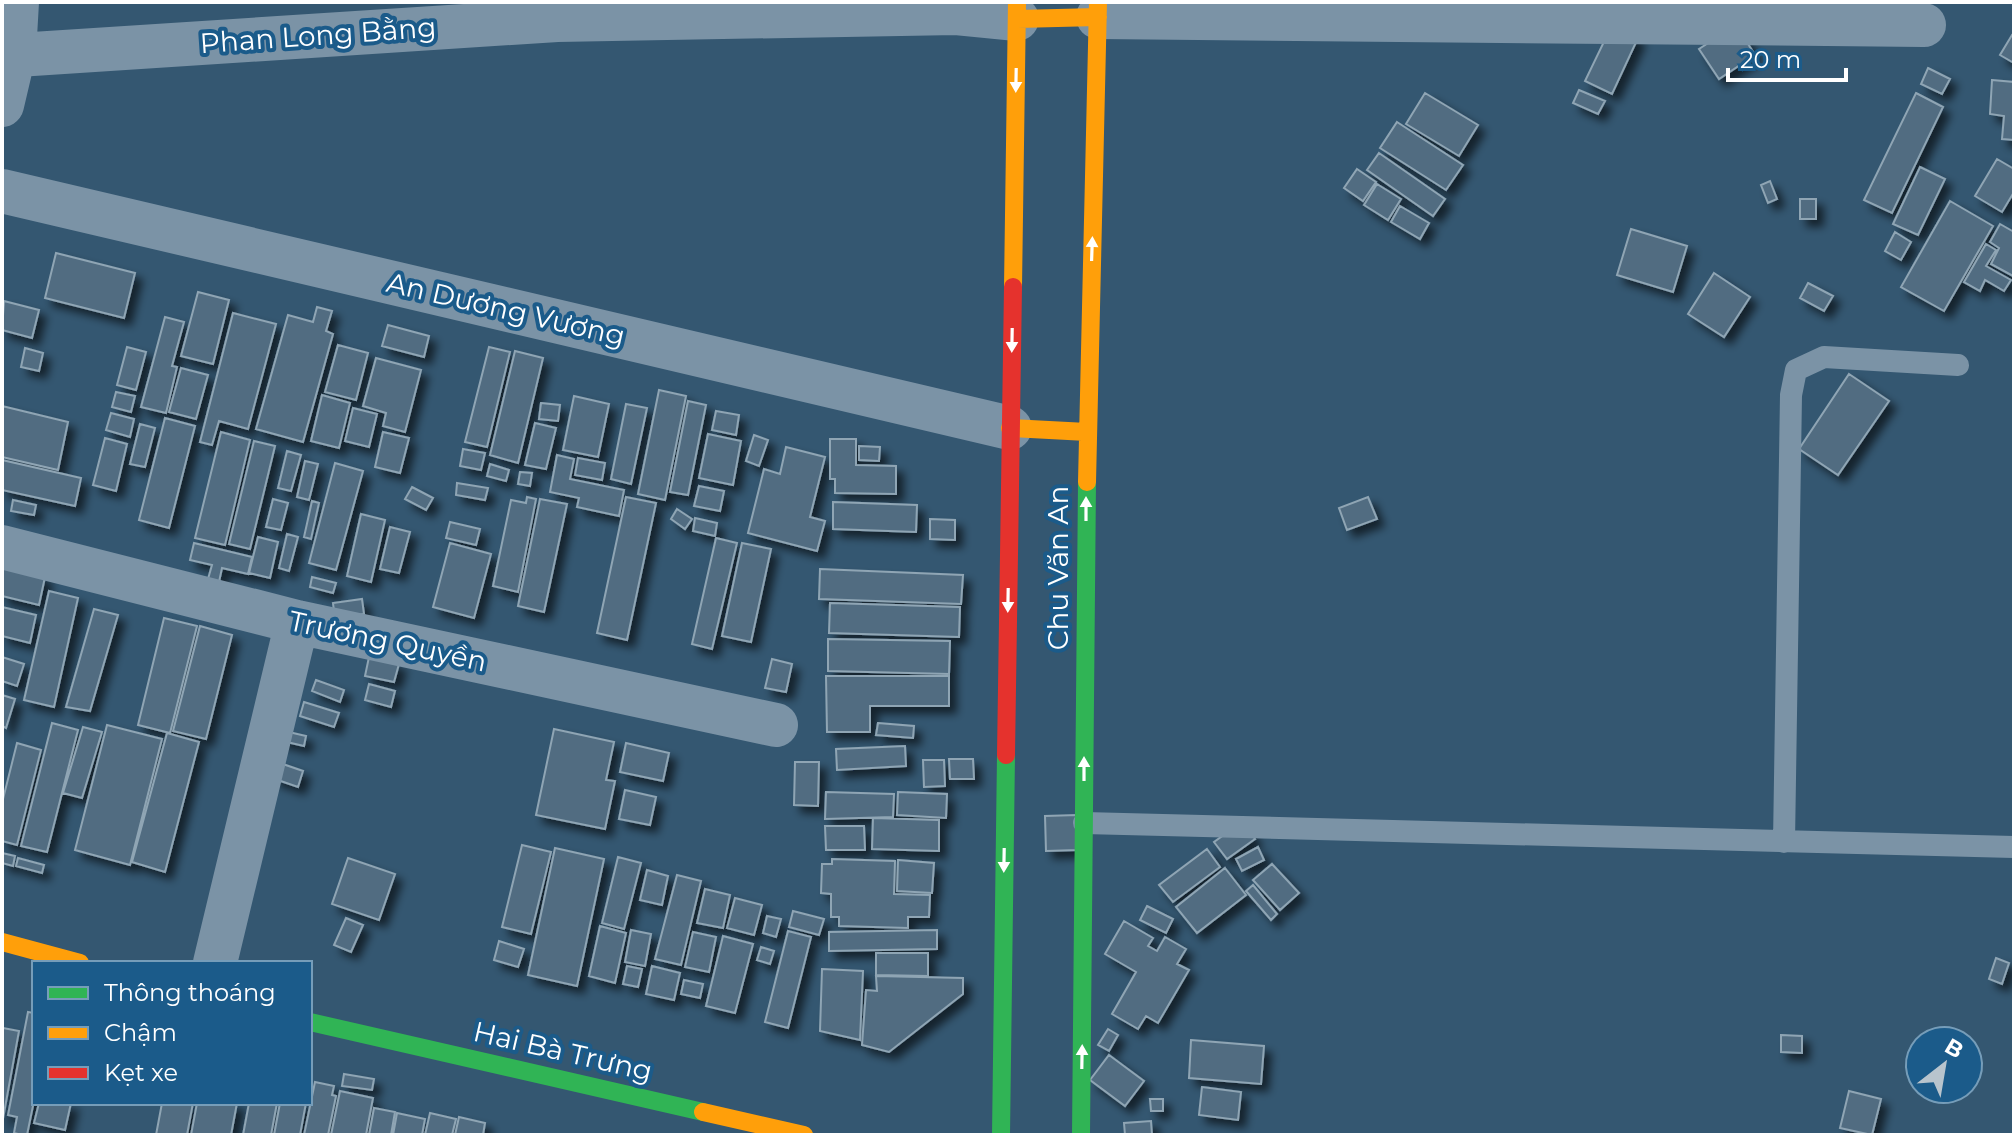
<svg xmlns="http://www.w3.org/2000/svg" width="2016" height="1137" viewBox="0 0 2016 1137" font-family="Montserrat,sans-serif">
<style>
.building{fill:#516c81;stroke:#8fa5b4;stroke-width:2;filter:url(#shadow)}
.lines{fill:none;stroke-linecap:round;stroke-linejoin:round}
.lane{stroke:#7b93a6;stroke-width:22}
.street{stroke:#7b93a6;stroke-width:44}
.fast{stroke:#30b455;stroke-width:18}
.slow{stroke:#ff9f0a;stroke-width:18}
.jam{stroke:#e5322d;stroke-width:18}
.oneway{fill:#fff}
.labels{text-anchor:middle;dominant-baseline:central;stroke-width:8;stroke-linejoin:round;paint-order:stroke}
.street-label{font-size:28px;fill:#fff;stroke:#1b5b8a}
</style>
<defs>
<filter id="shadow"><feDropShadow dx="7" dy="7" stdDeviation="4" flood-color="#0009"/></filter>
</defs>
<rect width="100%" height="100%" fill="#345771"/>
<path class="building" d="M1612,25L1638,38L1612,94L1585,81Z
M1736,25L1755,55L1719,79L1699,49Z
M2012,35L2014,36V63L2000,55Z
M1928,68L1950,79L1942,94L1921,84Z
M1992,80L2014,82V140L2002,139L2004,116L1990,114Z
M1579,90L1605,101L1598,114L1573,103Z
M1425,93L1478,125L1459,156L1406,124Z
M1916,93L1943,107L1892,213L1864,200Z
M1397,122L1463,165L1446,190L1380,148Z
M1379,153L1445,199L1433,216L1367,170Z
M1997,159L2014,169V192L2002,212L1975,196Z
M1920,167L1945,179L1918,235L1893,224Z
M1357,169L1376,182L1363,201L1344,188Z
M1770,181L1777,199L1768,203L1761,185Z
M1377,184L1401,199L1388,220L1364,205Z
M1800,199H1816V219H1800Z
M1950,201L1993,226L1944,311L1901,287Z
M1400,206L1429,223L1420,239L1391,222Z
M2000,224L2014,232L2013,276L1991,264L1999,248L1990,242Z
M1631,229L1687,246L1673,292L1617,275Z
M1895,232L1911,242L1901,260L1885,251Z
M1986,244L1996,250L1986,266L2011,280L2004,291L1985,280L1980,291L1964,282Z
M56,253L135,273L124,318L45,298Z
M1714,273L1750,297L1724,337L1688,314Z
M1808,283L1833,296L1824,311L1800,298Z
M198,292L229,300L213,364L181,356Z
M4,301L39,310L32,338L2,330Z
M317,307L332,311L326,331L333,334L303,442L256,429L288,315L313,322Z
M233,313L276,324L248,429L219,421L212,445L200,442Z
M165,317L184,322L172,366L177,367L166,413L141,407Z
M388,325L429,336L424,357L382,346Z
M338,345L368,353L356,400L325,392Z
M127,347L146,352L136,390L117,385Z
M489,347L510,352L487,447L465,442Z
M25,348L43,353L39,371L21,367Z
M515,351L543,358L518,463L490,455Z
M376,358L421,370L405,432L383,426L386,413L363,406Z
M181,368L208,375L196,419L169,412Z
M1849,374L1889,401L1838,475L1799,449Z
M659,390L686,396L665,500L638,494Z
M116,392L135,396L131,412L112,407Z
M322,395L350,403L339,448L311,441Z
M574,396L609,404L598,457L563,450Z
M688,401L706,405L688,495L670,492Z
M541,403L560,405L558,421L539,419Z
M626,404L647,408L631,484L611,479Z
M2,406L68,422L58,470L2,457Z
M353,408L377,414L369,447L345,441Z
M716,411L739,415L736,435L712,430Z
M111,413L134,419L130,437L106,430Z
M165,418L195,426L169,528L139,520Z
M535,423L556,428L546,469L525,465Z
M140,424L155,428L145,467L130,464Z
M221,432L250,440L225,545L195,538Z
M383,432L409,438L400,473L375,467Z
M708,434L741,441L733,485L699,478Z
M754,435L768,440L759,466L746,461Z
M105,438L127,444L116,491L93,485Z
M830,439H856V465L896,466V494L835,493V479H830Z
M254,441L275,446L250,549L229,544Z
M859,446L880,447L879,461L859,460Z
M786,447L825,457L810,517L825,521L817,551L748,533L764,469L780,474Z
M463,449L485,453L481,470L460,466Z
M287,451L301,455L291,491L278,488Z
M557,455L574,459L570,479L624,490L619,516L577,507L579,498L550,492Z
M578,458L605,463L602,480L575,475Z
M2,460L81,478L75,506L2,490Z
M305,461L318,464L309,500L297,497Z
M335,463L363,471L336,570L309,563Z
M490,464L509,470L506,481L487,476Z
M520,472L532,473L530,486L518,484Z
M457,483L488,488L485,500L456,495Z
M699,486L724,491L720,511L694,506Z
M412,487L433,498L426,510L405,499Z
M527,497L536,499L518,592L493,586L511,500L526,503Z
M626,497L656,503L627,640L597,633Z
M1368,497L1377,519L1347,530L1339,508Z
M273,499L288,503L281,530L266,527Z
M540,499L567,504L544,612L518,606Z
M13,500L36,505L34,515L11,511Z
M312,501L319,503L311,539L304,537Z
M833,502L917,505L916,532L833,529Z
M677,509L692,519L685,529L671,519Z
M361,514L385,520L371,582L347,576Z
M695,518L717,523L715,536L693,531Z
M930,519L955,520V540L930,539Z
M450,522L480,529L476,545L446,538Z
M390,527L410,532L399,573L380,569Z
M287,534L298,537L289,571L279,568Z
M258,537L278,542L270,578L249,573Z
M716,538L737,543L712,649L692,644Z
M194,543L252,557L248,574L222,568L219,582L208,579L212,565L190,560Z
M450,543L491,554L474,618L433,607Z
M742,543L771,549L751,642L722,636Z
M2,559L45,577L39,605L2,596Z
M820,569L963,575L961,604L819,599Z
M312,577L336,583L333,593L310,587Z
M49,591L78,598L54,707L24,700Z
M362,599L364,614L335,619L333,603Z
M830,603L960,607L959,637L829,633Z
M2,607L36,615L30,643L2,636Z
M94,609L118,615L90,711L66,707Z
M164,618L197,626L170,733L138,725Z
M200,626L232,635L206,739L173,731Z
M828,639L950,641L949,674L828,671Z
M2,657L24,664L17,686L2,681Z
M369,657L399,664L394,682L365,676Z
M772,659L792,664L786,692L765,688Z
M826,676H949V706H870V732H827Z
M316,680L344,690L340,702L312,691Z
M369,684L395,691L391,707L365,700Z
M2,695L15,699L6,728L2,726Z
M304,702L339,713L334,727L300,716Z
M52,723L78,730L47,852L21,846Z
M878,723L914,726L913,738L876,735Z
M107,725L162,739L130,865L75,850Z
M83,727L102,732L82,798L63,793Z
M554,729L614,742L606,780L615,781L605,829L536,815Z
M280,730L306,736L304,746L278,740Z
M167,733L199,742L165,872L132,862Z
M17,743L41,750L17,845L2,841V803Z
M626,743L669,753L663,781L620,772Z
M905,746L906,766L837,770L836,749Z
M949,759H973L974,779H950Z
M923,760H944L945,786L924,787Z
M277,762L303,771L298,787L272,778Z
M795,762H819L818,806L794,805Z
M625,790L656,797L650,825L619,819Z
M826,792L894,794L893,817L825,819Z
M898,792L947,794L946,818L897,815Z
M1077,815V850L1046,851L1045,816Z
M873,818L939,820V851L872,849Z
M1242,822L1255,839L1227,859L1214,842Z
M825,826H864L865,850H826Z
M522,845L551,852L531,934L502,927Z
M1258,847L1264,860L1242,871L1236,859Z
M555,848L604,859L577,986L528,975Z
M1207,849L1220,867L1173,902L1159,885Z
M2,853L15,856L13,866L2,863Z
M618,857L641,863L624,929L602,923Z
M18,858L44,865L42,873L16,866Z
M348,858L395,874L379,920L332,904Z
M832,859L895,861L894,894L930,895L929,917H908V928L839,926V917H831V894L821,893L822,864H832Z
M898,860L934,863L932,893L897,891Z
M1272,864L1299,893L1280,910L1253,880Z
M1225,868L1246,895L1197,933L1176,907Z
M647,870L668,876L662,905L640,900Z
M677,875L701,881L681,965L655,959Z
M1253,885L1277,914L1271,920L1246,891Z
M705,889L730,895L723,928L697,923Z
M735,898L762,905L754,935L727,928Z
M1147,906L1173,919L1166,933L1140,920Z
M793,911L824,919L819,935L789,927Z
M767,916L781,919L776,937L763,933Z
M346,918L363,925L351,952L334,945Z
M1124,921L1153,938L1148,946L1157,951L1165,937L1186,949L1177,964L1189,970L1158,1023L1146,1016L1138,1029L1112,1014L1136,972L1105,954Z
M600,926L626,933L615,983L589,976Z
M631,930L651,934L645,966L625,962Z
M937,930V949L829,951V932Z
M788,931L811,937L788,1028L765,1022Z
M693,932L716,937L709,972L685,967Z
M723,936L753,944L735,1013L706,1006Z
M499,941L524,949L518,967L494,960Z
M761,947L774,951L770,964L757,960Z
M876,953H928V976L876,975Z
M1996,958L2009,963L2002,984L1989,979Z
M627,966L642,969L638,987L623,984Z
M652,966L680,973L674,1000L646,994Z
M822,969L863,971L860,1040L820,1031Z
M876,976L963,978V994L889,1052L862,1045L866,990L877,991Z
M684,980L703,984L700,998L681,994Z
M28,1012L34,1013V1101L27,1135H22L14,1133L17,1117L8,1115Z
M3,1028L19,1031L2,1124V1033Z
M1108,1029L1118,1035L1109,1051L1098,1045Z
M1781,1035L1802,1036V1053L1781,1052Z
M1191,1040L1264,1046L1261,1084L1189,1078Z
M1109,1055L1144,1081L1125,1106L1090,1080Z
M344,1074L374,1079L372,1090L342,1086Z
M315,1082L334,1086L332,1095L336,1096L328,1135H304Z
M1202,1087L1241,1092L1238,1120L1199,1115Z
M340,1091L373,1098L366,1135H331Z
M1849,1091L1881,1099L1872,1135L1840,1128Z
M1150,1099H1163V1111H1151Z
M39,1103H71L65,1130L34,1123Z
M162,1103H193L187,1135H156Z
M197,1103H237L231,1135H191Z
M249,1103H277L271,1135H243Z
M280,1103H306L300,1135H274Z
M374,1108L395,1112L391,1135H369Z
M397,1113L425,1119L422,1135H393Z
M430,1113L456,1119L452,1135H425Z
M459,1117L485,1123L483,1135H455Z
M1151,1121L1152,1135H1125L1124,1123Z"/>
<g class="lines">
<path class="lane" d="M1084,823L2014,847
M1784,842L1791,395L1796,370L1824,357L1958,365"/>
<path class="street" d="M1098,17L1924,25
M2,56L557,20L956,13L1017,19
M2,105L14,54L17,2
M2,191L1010,428
M2,547L297,622L776,725
M215,963L297,622"/>
<path class="fast" d="M310,1022L703,1112
M1001,1135L1006,755
M1081,1135L1087,482"/>
<path class="slow" d="M1017,19L1098,17
M1013,287L1017,2
M1010,428L1087,432
M1087,482L1098,2
M2,942L80,963
M703,1112L804,1135"/>
<path class="jam" d="M1006,755L1013,287"/>
</g>
<defs><path id="oneway-solid" d="M-6-.8H1V-3.2L6.5 0L1 3.2V.8H-6Z" transform="scale(2)"/></defs>
<g class="oneway">
<use href="#oneway-solid" transform="translate(1016 80) rotate(91)"/>
<use href="#oneway-solid" transform="translate(1092 249) rotate(-88)"/>
<use href="#oneway-solid" transform="translate(1012 340) rotate(91)"/>
<use href="#oneway-solid" transform="translate(1086 509) rotate(-90)"/>
<use href="#oneway-solid" transform="translate(1008 600) rotate(91)"/>
<use href="#oneway-solid" transform="translate(1084 769) rotate(-90)"/>
<use href="#oneway-solid" transform="translate(1004 860) rotate(91)"/>
<use href="#oneway-solid" transform="translate(1082 1057) rotate(-89)"/>
</g>
<g class="labels">
<g class="street-label">
<text transform="translate(318 35) rotate(-4)">Phan Long Bằng</text>
<text transform="translate(506 309) rotate(13)">An Dương Vương</text>
<text transform="translate(1058 568) rotate(-90)">Chu Văn An</text>
<text transform="translate(388 641) rotate(12)">Trương Quyền</text>
<text transform="translate(563 1051) rotate(13)">Hai Bà Trưng</text>
</g>
</g>
<rect width="2016" height="1137" fill="none" stroke="#ffffff" stroke-width="8"/>
<rect x="32" y="961" width="280" height="144" fill="#1b5b8a" stroke="#769db9" stroke-width="2"/>
<rect x="48" y="987" width="40" height="12" fill="#30b455" stroke="#769db9" stroke-width="2"/>
<text x="104" y="1001" font-size="24" fill="#ffffff">Thông thoáng</text>
<rect x="48" y="1027" width="40" height="12" fill="#ff9f0a" stroke="#769db9" stroke-width="2"/>
<text x="104" y="1041" font-size="24" fill="#ffffff">Chậm</text>
<rect x="48" y="1067" width="40" height="12" fill="#e5322d" stroke="#769db9" stroke-width="2"/>
<text x="104" y="1081" font-size="24" fill="#ffffff">Kẹt xe</text>
<g transform="translate(1944 1065) rotate(31)"><circle r="38" fill="#1b5b8a" stroke="#769db9" stroke-width="2"/>
<path d="M0-6L14 30L0 20L-14 30Z" fill="#b8c4cd"/>
<text y="-12" font-size="22" font-weight="bold" text-anchor="middle" fill="#ffffff">B</text>
</g>
<path d="M1728 68v12h118v-12" fill="none" stroke="#ffffff" stroke-width="4"/>
<text x="1740" y="68" font-size="24" fill="#ffffff" stroke="#1b5b8a" stroke-width="6" paint-order="stroke">20 m</text>
</svg>
